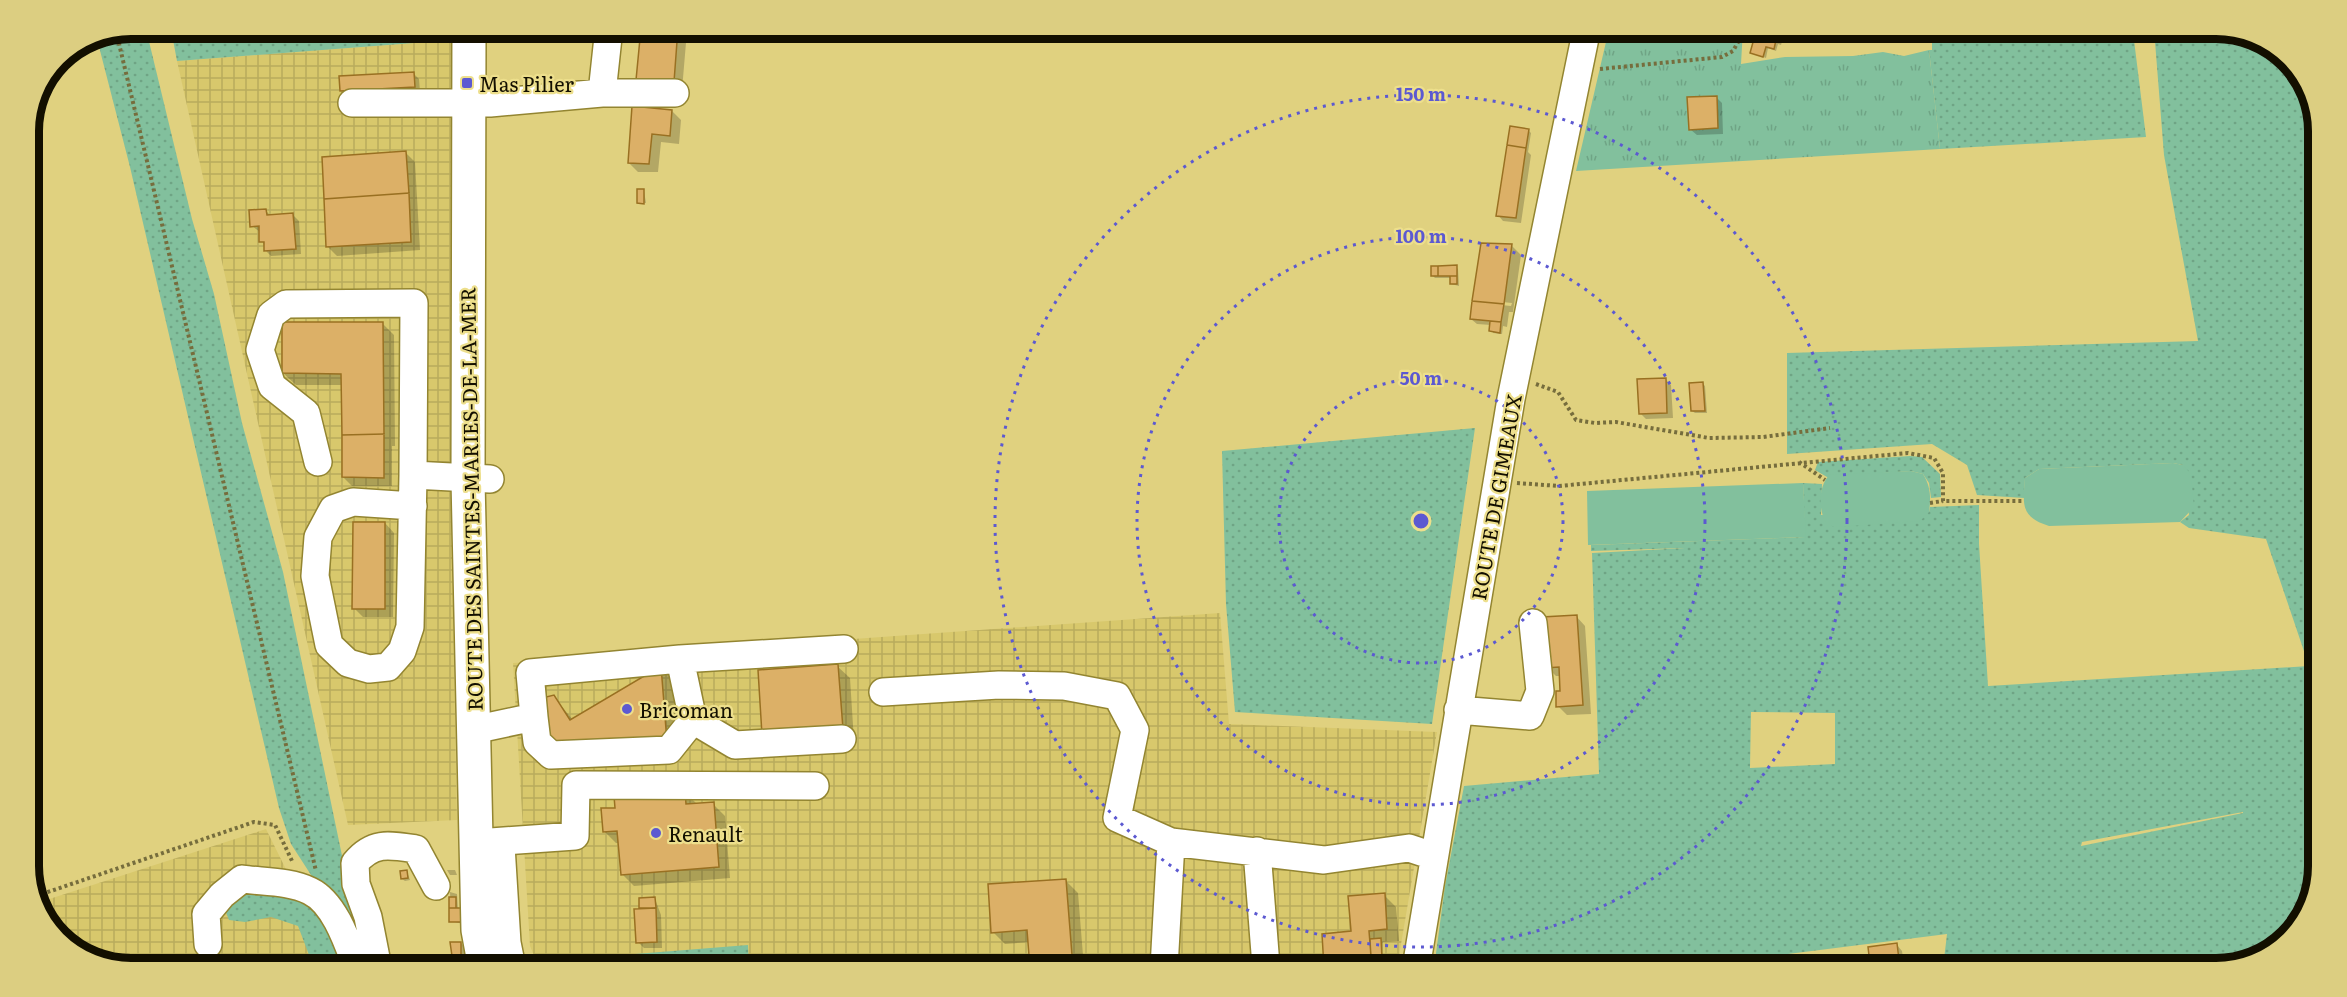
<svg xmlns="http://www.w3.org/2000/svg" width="2347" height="997" viewBox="0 0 2347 997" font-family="Literata,serif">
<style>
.industrial{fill:url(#industrial-grid)}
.grass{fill:url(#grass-dots);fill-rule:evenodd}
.park{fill:url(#park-tufts)}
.pitch{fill:#82c09d}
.shadow{fill:#0003;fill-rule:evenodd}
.building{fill:#dcb067;stroke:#997022;stroke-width:1.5}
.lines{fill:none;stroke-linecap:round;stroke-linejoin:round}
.minor-casing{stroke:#938531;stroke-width:30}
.major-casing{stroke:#938531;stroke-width:36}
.path{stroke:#766d3d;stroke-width:4;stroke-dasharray:3 3;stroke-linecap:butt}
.minor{stroke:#fff;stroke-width:27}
.major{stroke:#fff;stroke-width:33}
.ring{fill:none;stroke:#5c59d1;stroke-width:3;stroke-dasharray:3 6}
.poi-dot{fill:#5c59d1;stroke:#eddf8c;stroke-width:2}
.labels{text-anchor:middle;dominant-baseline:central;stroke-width:4.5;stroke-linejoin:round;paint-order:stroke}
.poi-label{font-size:20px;fill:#130f00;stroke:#eddf8c;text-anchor:start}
.street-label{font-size:20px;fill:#130f00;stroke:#eddf8c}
.rim{fill:none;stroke:#130f00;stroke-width:8}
.centre{fill:#5c59d1;stroke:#eddf8c;stroke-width:3}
.ring-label{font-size:18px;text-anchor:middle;font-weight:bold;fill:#5c59d1;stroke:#eddf8c;stroke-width:4.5;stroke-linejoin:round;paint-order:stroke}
</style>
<defs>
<pattern id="industrial-grid" width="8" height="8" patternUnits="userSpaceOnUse" patternTransform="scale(1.5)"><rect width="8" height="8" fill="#d8c86c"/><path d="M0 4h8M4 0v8" fill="none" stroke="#b8ab5c"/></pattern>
<pattern id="grass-dots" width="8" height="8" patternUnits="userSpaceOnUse" patternTransform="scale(1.5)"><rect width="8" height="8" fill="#82c09d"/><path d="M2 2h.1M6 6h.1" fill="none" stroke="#6fa485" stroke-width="1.8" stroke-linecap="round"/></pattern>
<pattern id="park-tufts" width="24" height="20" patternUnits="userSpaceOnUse" patternTransform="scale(1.5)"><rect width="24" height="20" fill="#82c09d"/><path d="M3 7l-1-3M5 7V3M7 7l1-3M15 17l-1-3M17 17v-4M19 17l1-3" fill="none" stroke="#6fa485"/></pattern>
</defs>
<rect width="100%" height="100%" fill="#e0d17f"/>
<path class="industrial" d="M453,40L450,451L457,820L348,825L177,61Z
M1220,613L1229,724L1437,732L1397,968H539L530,946L513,663Z
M266,829L335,968H131L92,961L49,928L40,902Z"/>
<path class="grass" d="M131,29H146L192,219L214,294L242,423L283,572L345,870L371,968L291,844L279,808L130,167L96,35Z
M171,29H454L453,40L177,61Z
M1932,29H2135L2134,40L2146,137L1940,149L1929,50H1932Z
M2154,29H2216L2255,36L2298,69L2318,125L2311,905L2273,951L2216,968H1943L1947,934L1675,968H1434L1445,886L1464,786L1599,774L1592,553L1685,548L1591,551V545L1805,537L1803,483L1822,484L1821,515L1929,512L1930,507L1979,505V544L1988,686L2309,666L2266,539L2189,528L2180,522L2189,515L2183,465L2173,463L2039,469L2025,478L2024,498L1977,495L1967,465L1932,444L1787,454V353L2198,341L2164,155ZM1751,712L1835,713V764L1750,768ZM2243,812V813L2081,846L2082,842Z
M1475,428L1432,724L1235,712L1226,604L1222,451Z
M1910,456L1922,457L1940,474L1941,497L1931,498L1929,483L1923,474L1911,471L1827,477L1815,470L1818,462Z
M261,890C270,891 282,891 290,894C320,906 336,940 346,968H314L298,926L271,917L245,922L229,920L225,910L239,897Z
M748,945L749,968H523L522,963Z"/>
<path class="park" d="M1609,29H1743L1741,64L1785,57L1853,56L1883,52L1904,56L1929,50L1940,149L1576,171Z"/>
<path class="pitch" d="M2173,463L2183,465L2191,474L2194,507L2180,522L2049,526C2020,517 2023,504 2025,478L2039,469Z
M1911,471L1923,474C1931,487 1931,498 1929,512L1920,521L1837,527L1827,525C1818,510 1818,488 1829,475Z
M1803,483L1806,537L1588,545L1587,491Z"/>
<path class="shadow" d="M642,28H691L687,31L682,90L647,89Z
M1758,28H1786L1781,45L1778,44L1776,51L1768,48L1766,58L1752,52Z
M413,73L419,79L420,92L347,96L341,90Z
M1716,97L1722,103L1723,134L1697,135L1691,130Z
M633,108L672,111L681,120L679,144L661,142L658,172H638L629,163Z
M1528,130L1531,133L1528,152L1531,155L1521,223L1503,221L1498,215Z
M406,153L415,162L420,250L337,256L328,247Z
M644,191L646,203L638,202Z
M266,211L271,216L293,215L299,221L301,254L271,256L265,250L260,232L252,226Z
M1512,246L1521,255L1513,312H1509L1507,327L1503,326L1502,334L1493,333L1491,325L1477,324L1471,319ZM1482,300L1512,303L1511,306L1482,303Z
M1456,267L1458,269L1459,286L1451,284V278H1435L1432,275Z
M382,323L394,335L395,446H392V486H352L343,477V385H296L283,373Z
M1665,379L1671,385L1673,418L1646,419L1641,414Z
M1703,384L1705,386L1707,413H1695L1692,411Z
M385,523L394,533L393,617H363L354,608Z
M1576,616L1585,626L1591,714L1567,715L1558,706L1562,692L1561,676H1556L1547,667Z
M837,666L850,678L854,741L759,672Z
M661,668L673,680L678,753L562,757L553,696L573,720Z
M684,791L696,803L713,804L725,816L730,878L634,886L622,874L620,843H616L604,831L617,809Z
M447,870H455L457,875H450Z
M407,872L410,880L405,881L402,879Z
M1066,881L1078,893L1084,968H1032L1030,942L1005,944L993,932Z
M450,892L457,894L458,909L463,912V924L451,921Z
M1384,895L1396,907L1399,941L1383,942L1382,968H1326L1324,935L1352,932Z
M655,899L661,915L662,948H644L638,942L643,910L641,908Z
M461,943L467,949V968H405L404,961L453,957Z
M1897,945L1902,951L1904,964L1932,961L1938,968H1904L1905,965L1877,968L1871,963Z"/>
<path class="building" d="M641,28H678L674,82L636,80Z
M1756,28H1779L1776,40L1755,35Z
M1755,35L1776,40L1774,49L1766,47L1763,57L1750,53Z
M414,72L415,87L340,91L339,76Z
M1717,96L1718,128L1689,130L1687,97Z
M632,106L672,110L670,136L652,134L649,164L628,163Z
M1510,126L1529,129L1526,148L1507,145Z
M1507,145L1526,148L1516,218L1496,216Z
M406,151L409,193L324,199L322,157Z
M637,189H644V204L637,203Z
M409,193L411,242L326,247L324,199Z
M266,209L267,215L293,213L296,249L264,251V242H259V226L250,227L249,210Z
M1481,243L1512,244L1504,304L1472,301Z
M1457,265V276H1438V266Z
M1431,266H1438V276H1431Z
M1450,276H1457V284H1450Z
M1472,301L1504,304L1501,322L1470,319Z
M1490,321L1501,322L1500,333L1489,331Z
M282,322H383L384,434L342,435L341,374L282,373Z
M1666,378L1667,413L1639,414L1637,379Z
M1703,382L1705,411H1691L1689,383Z
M384,434V478L342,477V435Z
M353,522H385V609H352Z
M1577,615L1583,705L1556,707V691H1560L1559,667L1545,668L1542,617Z
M838,664L843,729L762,735L758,670Z
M661,666L667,742L548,745L546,697L554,695L570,720Z
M685,790L686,804L714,802L719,867L621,875L617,831L603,832L601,808H615L614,796Z
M407,870L408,878L401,879L400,871Z
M1066,879L1073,968H1030L1027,930L991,933L988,884Z
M1385,893L1387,929L1369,931L1372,968H1324L1322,934L1351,931L1348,896Z
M449,897H456V908H449Z
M655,897L656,908H639V898Z
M449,908H461V922H449Z
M656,908L657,942L636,943L634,909Z
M1381,938L1382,958L1371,959L1370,939Z
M450,942H461V968H446L445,956H452Z
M1897,943L1899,960L1870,964L1868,947Z
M1905,955L1933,960L1931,968H1902Z
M445,956L446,968H426L425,958Z
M425,958L426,968H403V960Z"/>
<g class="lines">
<g class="minor-casing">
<path id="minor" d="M609,28L602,93H675
M352,103H490L602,93
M318,462L306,413L272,386L260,350L271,315L286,304L414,303L413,475L490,479
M413,506L353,502L333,509L318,537L315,576L329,645L348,663L369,669L388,667L402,651L410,627L413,475
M680,659L844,649
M883,692L999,685L1064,686L1117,696L1135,730L1117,818L1171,842L1324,860L1409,848L1433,856
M1458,710L1530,716L1540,691L1533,623
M693,720L735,745L842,739
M473,730L534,717L537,742L551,755L669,750L693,720L680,659L530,673L534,717
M477,843L575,836L576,785L815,786
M208,944L206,914L222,895L242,879C263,882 290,881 310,891C335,903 348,944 357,968
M378,968L368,917L356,884L355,863C373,841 390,845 416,849L436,886
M1164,968L1171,842
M1257,968L1266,966L1257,851
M1416,968L1511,399L1587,28"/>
</g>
<g class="major-casing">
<path id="major" d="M469,28L468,480L478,930L485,968
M498,846L504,943L509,968"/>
</g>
<path class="path" d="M116,31L316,871
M1600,69L1722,57L1733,51L1746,28
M1536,384L1558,392L1576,420L1595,423L1616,422L1709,438L1763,437L1830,428
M1799,462L1825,480
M1517,483L1559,486L1908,453L1934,458L1943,473V501H2024
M1930,503L1943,501
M36,892L42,894L254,822L275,825L293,863"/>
<use href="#minor" class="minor"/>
<use href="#major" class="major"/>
</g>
<g class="ring">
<circle cx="1421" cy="521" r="142"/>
<circle cx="1421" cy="521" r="284"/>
<circle cx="1421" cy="521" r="426"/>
</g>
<g class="poi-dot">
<rect x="461" y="77" width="12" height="12" rx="3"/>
<circle cx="627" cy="709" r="6"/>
<circle cx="656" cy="833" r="6"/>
</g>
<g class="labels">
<g class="poi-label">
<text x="479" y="83">Mas Pilier</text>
<text x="639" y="709">Bricoman</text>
<text x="668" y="833">Renault</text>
</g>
<g class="street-label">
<text transform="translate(1495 497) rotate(-80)">ROUTE DE GIMEAUX</text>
<text transform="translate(470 499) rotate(-91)">ROUTE DES SAINTES-MARIES-DE-LA-MER</text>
</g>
</g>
<path d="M0 0H2347V997H0ZM131 39H2216A92 92 0 0 1 2308 131V866A92 92 0 0 1 2216 958H131A92 92 0 0 1 39 866V131A92 92 0 0 1 131 39Z" fill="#dcce81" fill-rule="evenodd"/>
<path class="rim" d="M131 39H2216A92 92 0 0 1 2308 131V866A92 92 0 0 1 2216 958H131A92 92 0 0 1 39 866V131A92 92 0 0 1 131 39Z"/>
<circle cx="1421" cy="521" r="9" class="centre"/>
<g class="ring-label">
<text x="1421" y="101">150 m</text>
<text x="1421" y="243">100 m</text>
<text x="1421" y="385">50 m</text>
</g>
</svg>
